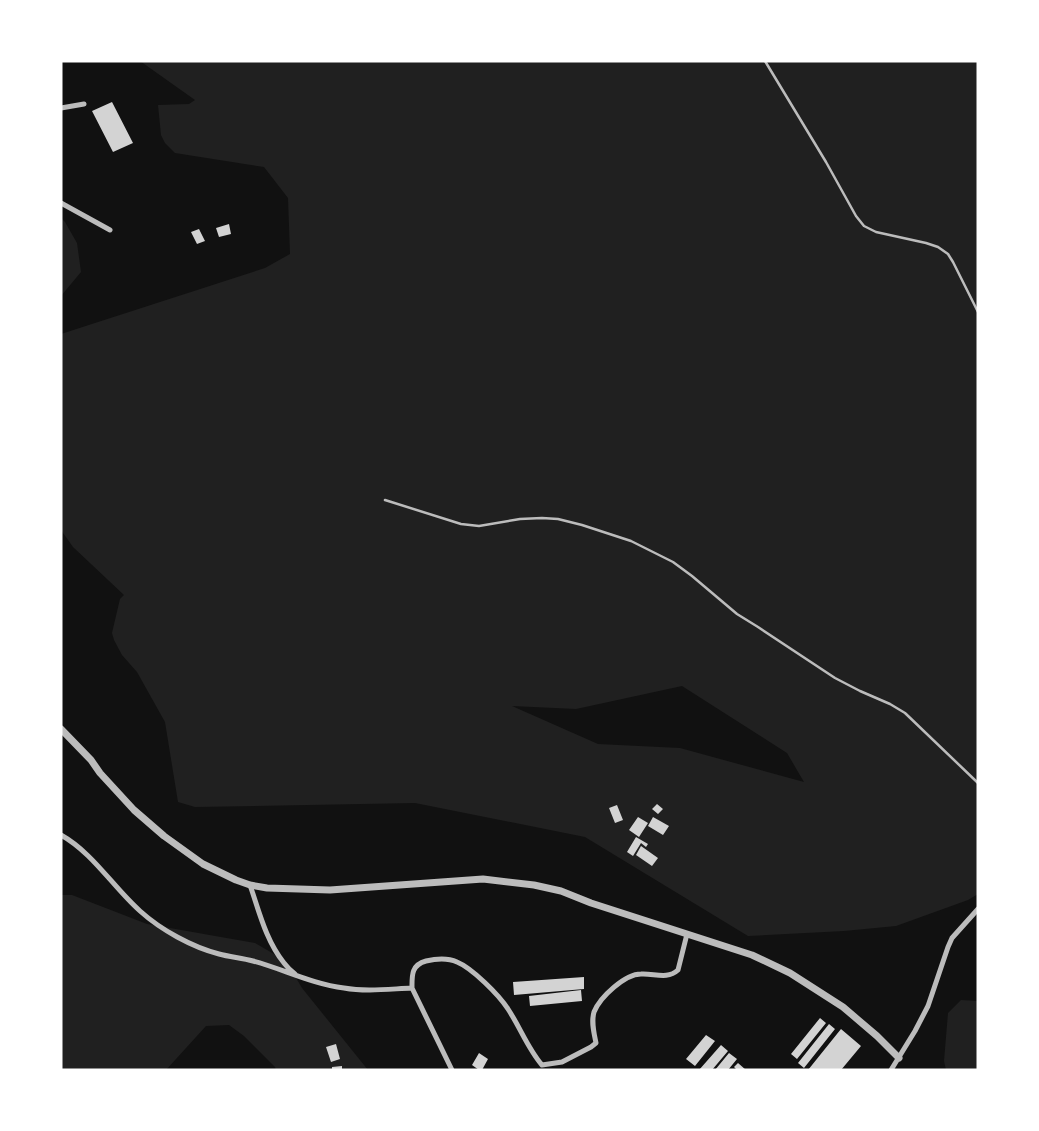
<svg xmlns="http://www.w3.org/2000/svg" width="1039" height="1131" viewBox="0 0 1039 1131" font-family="'Noto Sans',sans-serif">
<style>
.green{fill:#202020;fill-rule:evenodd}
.building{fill:#d3d3d3}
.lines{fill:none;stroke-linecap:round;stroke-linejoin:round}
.service{stroke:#bcbcbc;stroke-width:2.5}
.minor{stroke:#bcbcbc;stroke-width:5}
.tertiary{stroke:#bcbcbc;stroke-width:7}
</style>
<rect width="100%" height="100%" fill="#111"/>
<path class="green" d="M140,61H978V894L968,900L896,926L844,931L748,936L585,837L415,803L195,807L178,802L165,722L137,672L122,655L114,640L112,633L120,599L124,595L73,547L61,530V334L265,268L290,254L288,198L264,167L175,153L165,143L161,135L158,105L189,104L195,100ZM682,686L787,753L804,782L680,748L598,744L512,706L576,709Z
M61,218L65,222L77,243L81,272L61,296Z
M61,895H72L147,924L255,943L286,961L302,988L368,1070H276L275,1067L244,1036L229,1025L206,1026L166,1070H61Z
M961,1000L978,1001V1070H946L944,1061L948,1013Z"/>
<path class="building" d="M112,102L133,143L113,152L92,111Z
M229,224L231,234L219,237L216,228Z
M199,229L205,241L197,244L191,232Z
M657,804L663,809L658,814L652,809Z
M617,805L623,820L615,823L609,808Z
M638,817L648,823L639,837L629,830Z
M653,817L669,826L663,835L648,826Z
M636,837L648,844L646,847L641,843L633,856L627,852Z
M641,846L658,858L652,866L636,855Z
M584,977V989L514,995L513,982Z
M581,990L582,1001L530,1006L529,996Z
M820,1018L826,1023L797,1059L791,1054Z
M829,1024L835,1029L804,1068L798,1063Z
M841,1029L861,1046L841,1070H808Z
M706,1035L715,1041L695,1066L686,1059Z
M336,1044L340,1059L331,1062L326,1047Z
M721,1045L728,1051L712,1070H699Z
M479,1053L488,1059L482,1070H479L472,1065Z
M729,1053L737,1059L728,1070H715Z
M738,1063L746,1070H737L734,1067Z
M342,1066V1070H332V1067Z"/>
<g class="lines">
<path class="service" d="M765,61L826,162L856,216L864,226L876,232L926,243L938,247L948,254L953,262L978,312
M385,500L461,524L479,526L520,519L542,518L558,519L582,525L631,541L673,562L692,576L737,614L758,627L835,678L860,691L890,704L905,713L978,783"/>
<path class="minor" d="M61,108L84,104
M61,203L110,230
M61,835C93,853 113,887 140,911C161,930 192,947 219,954C230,957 242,958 253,961C283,969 312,984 344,988C366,992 389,989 412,988
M250,885C259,911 266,941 284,963C287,967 291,971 295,974
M452,1070L412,988C412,976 411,965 426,961C435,959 448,958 457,962C472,968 499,995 508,1009C520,1027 528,1049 542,1065L562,1062L591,1047L596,1043C594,1033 591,1022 594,1012C600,997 625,974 641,974C654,973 667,980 678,970L687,934
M891,1070L915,1031L928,1006L948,947L952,938L978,909"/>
<path class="tertiary" d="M61,729L91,760L100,773L134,810L164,836L203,864L236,880L250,885L267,888L330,890L483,879L534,885L561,891L591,903L653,923L752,955L790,973L843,1007L877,1036L899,1058"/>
</g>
<rect width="1039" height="1131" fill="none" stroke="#ffffff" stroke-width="125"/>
</svg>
